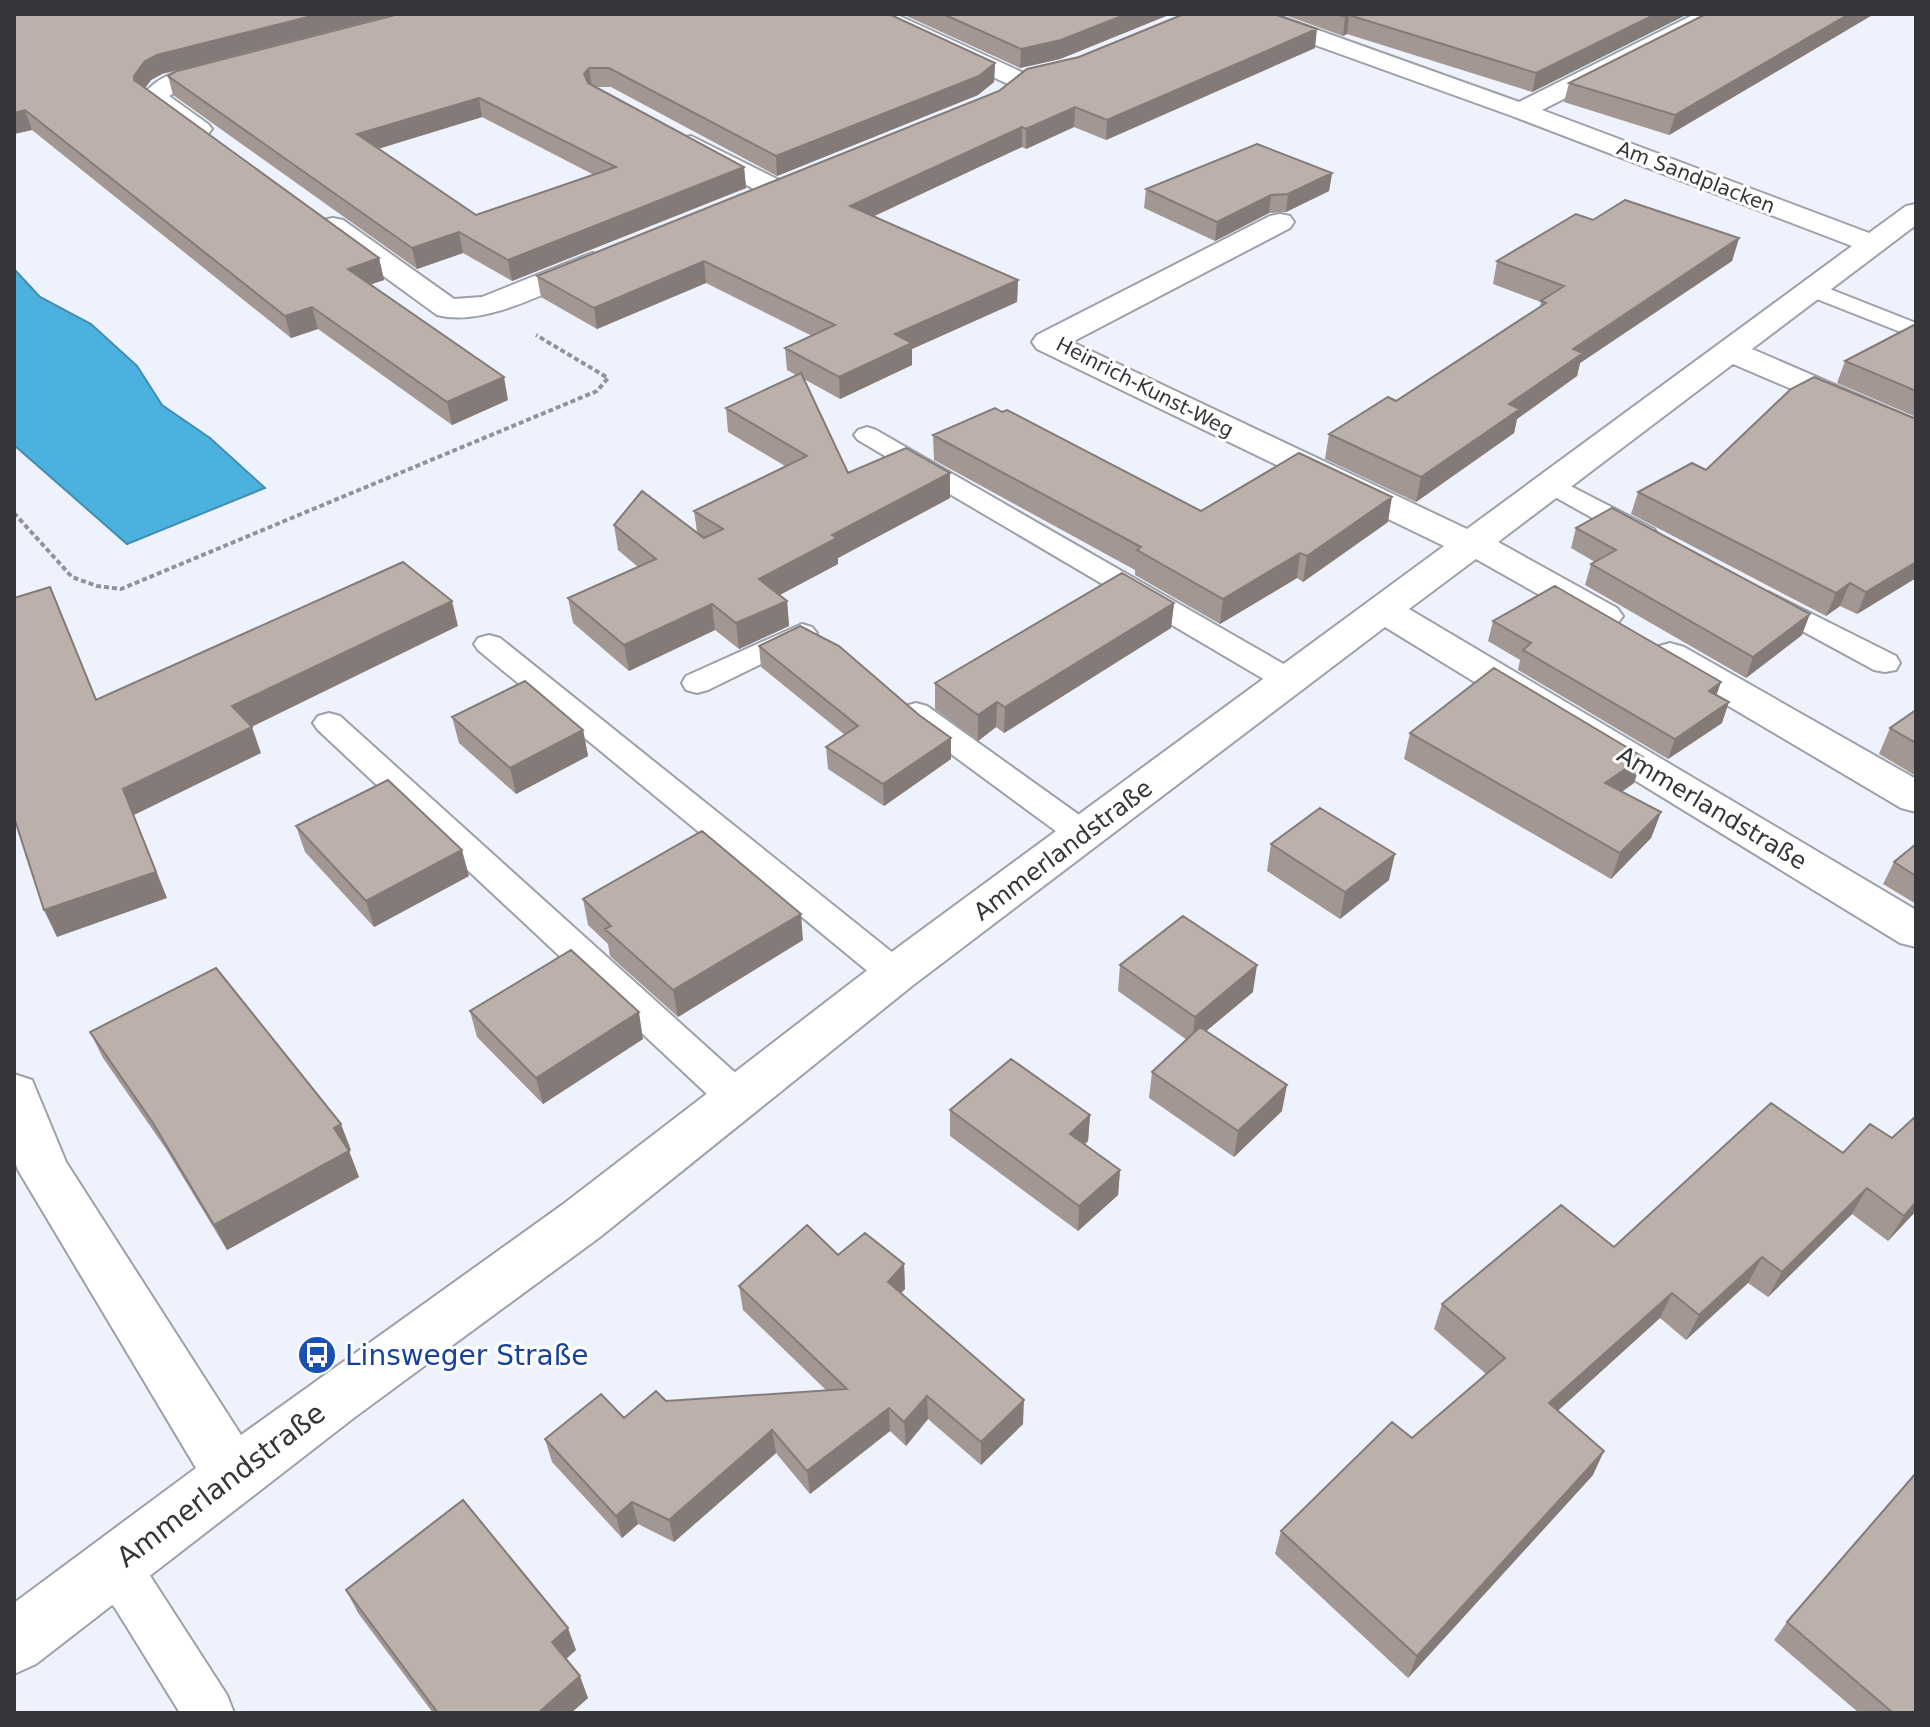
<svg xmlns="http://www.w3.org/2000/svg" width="1930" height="1727" viewBox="0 0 1930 1727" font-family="'DejaVu Sans',sans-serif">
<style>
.water{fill:#4bb2df;stroke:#448dae;stroke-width:2}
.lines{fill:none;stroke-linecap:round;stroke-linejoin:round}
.lane-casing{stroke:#9ba0a9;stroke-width:4}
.street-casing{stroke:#9ba0a9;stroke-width:4}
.path{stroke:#90939a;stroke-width:4;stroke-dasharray:5 3;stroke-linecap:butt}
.lane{fill:#fff;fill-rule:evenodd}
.street{fill:#fff;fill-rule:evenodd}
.wall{fill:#a29793;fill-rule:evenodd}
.shaded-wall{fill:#847b78}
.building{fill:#bcb0ab;stroke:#847b78;stroke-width:2;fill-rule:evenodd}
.labels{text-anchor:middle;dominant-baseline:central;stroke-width:6;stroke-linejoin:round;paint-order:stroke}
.far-street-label{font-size:20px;fill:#34363a;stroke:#fff}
.street-label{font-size:24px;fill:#34363a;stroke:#fff}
.near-transit-label{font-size:28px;fill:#164399;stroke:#fff;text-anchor:start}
.near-street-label{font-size:28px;fill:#34363a;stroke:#fff}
</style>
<rect width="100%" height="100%" fill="#edf2fc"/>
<path class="water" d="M14,269L40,297L91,324L137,366L162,405L210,438L265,488L127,544L14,445Z"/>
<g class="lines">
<g class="lane-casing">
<path id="lane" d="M1812,282L1916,323V338L1804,294L1801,289L1804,284Z
M867,427L876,430L1301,674L1305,681L1301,688L1290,691L1279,688L858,440L854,435L858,430Z
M1553,477L1654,529L1658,535L1654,541L1644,543L1634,541L1544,491L1540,485L1544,479Z
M1768,592L1896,656L1900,663L1896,670L1885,672L1874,670L1758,607L1754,601L1758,595Z
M802,624L812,627L817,633L812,639L708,690L697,693L686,690L682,683L686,676Z
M489,635L500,638L908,965L913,974L908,983L895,987L882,983L478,650L474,644L478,638Z
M916,703L927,706L1096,827L1101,835L1096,843L1084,846L1072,843L905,720L900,713L905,706Z
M329,713L340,716L751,1087L756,1098L751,1109L737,1113L723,1109L318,730L313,723L318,716Z
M111,1545L128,1552L149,1574L227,1695L234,1713H180L115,1608L94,1584L87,1568L94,1552Z"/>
</g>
<g class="street-casing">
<path id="street" d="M865,14H895L1026,74L1029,79L1026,84H1008L868,19Z
M1240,14H1273L1519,102L1695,14H1724L1721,19L1542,110L1869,233L1906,206L1916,204V225L1752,349L1916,420V442L1733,364L1498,542L1617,608L1623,616L1617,624L1604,627L1591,624L1476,559L1409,609L1916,910V947L1900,943L1385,627L912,986L600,1237L355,1417L36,1664L14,1674V1603L196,1468L18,1170L14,1159V1074L32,1080L66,1162L241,1435L562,1205L878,962L1444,546L1037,349L1032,342L1037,335L1270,216L1280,214L1290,216L1294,222L1290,228L1072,342L1467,529L1852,246L1512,116L1243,19Z
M225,61L234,63L237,68L234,73L195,82L169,96L208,124L212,129L208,134H190L142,97C160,70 195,67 225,61Z
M691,136L783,182L787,188L783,194H763L682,150L678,144L682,138Z
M333,218L343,220L454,299L482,297L592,253L602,256L607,262L602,268C556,287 487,328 437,315L323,232L319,226L323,220Z
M1670,643L1684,647L1916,779V812L1901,808L1656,663L1651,655L1656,647Z"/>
</g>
<path class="path" d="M14,513L72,577L97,586L121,589L597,391L608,378L536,335"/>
<use href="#lane" class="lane"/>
<use href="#street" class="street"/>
</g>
<path class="wall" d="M14,14L162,74L151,80L145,88L379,258L384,280L371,284L508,400L452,425L318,329L291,338L32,130L14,134Z
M399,14L995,63L994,82L978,95L777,176L611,87H595L744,167L746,188L512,281L463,253L417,269L173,95L168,76ZM482,117L594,175L476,215L378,149Z
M902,14H1171L1060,59L1020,68Z
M1282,14H1688L1532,92L1347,34L1343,36Z
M1706,14H1874L1669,135L1564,102L1569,83Z
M1315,48L1106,140L1074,127L1026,149L1022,147L873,216L1018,280L1017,302L912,349V365L840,399L804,379L848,473H950V498L838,558V564L779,595L787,601L789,626L739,649L715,630L629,671L573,623L568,598L638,567L618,550L614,525L697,532L694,511L785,466L728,432L726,408L796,375L787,370L785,348L812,336L706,283L597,329L541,297L537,276L999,91L1079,57Z
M1332,173L1329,191L1286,212L1269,213L1215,241L1144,208L1146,189Z
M1593,220L1739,238L1732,261L1580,363L1577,376L1517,419L1514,433L1416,502L1325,459L1329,434L1396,401L1540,307L1541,302L1493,284L1497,261Z
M1916,324V417L1837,383L1845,361Z
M1916,419V578L1857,614L1840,606L1826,616L1631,514L1638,492L1706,470Z
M933,435L1201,511L1388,522L1303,582L1297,578L1220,624L1135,575V570L934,460Z
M1576,528L1802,635L1746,678L1585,585L1591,564L1595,562L1571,548Z
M1174,603L1171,628L1004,733L996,727L978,741L935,709V683Z
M1493,621L1721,682L1716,695L1722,723L1668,759L1518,670L1520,660L1488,641Z
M759,646L919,715L951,738V759L884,806L828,769L826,747L845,735L761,667Z
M1916,710V776L1879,754L1890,728Z
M452,717L583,730L588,756L516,794L459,743Z
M1410,733L1643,757L1634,783L1622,792L1661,812L1651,838L1611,879L1404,759Z
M296,826L469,876L374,927L305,852Z
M1271,844L1389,880L1340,919L1267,871Z
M1916,844V904L1883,884L1894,862Z
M583,899L803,940L678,1017L610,956L608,944L588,925Z
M1120,965L1253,992L1206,1031L1282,1111L1234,1157L1149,1098L1152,1072L1187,1040L1118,991Z
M470,1011L643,1039L543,1104L477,1037Z
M90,1032L351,1150L349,1151L359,1177L227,1250L166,1149L103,1058Z
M950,1110L1090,1115L1088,1141L1085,1144L1120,1170L1118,1195L1078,1231L950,1136Z
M1916,1116V1211L1888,1241L1852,1214L1768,1297L1748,1283L1686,1340L1660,1318L1557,1411L1593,1475L1408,1678L1275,1554L1281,1531L1412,1438L1486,1374L1434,1329L1442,1304L1614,1247L1843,1153L1892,1138Z
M838,1255L904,1264L905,1289L900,1293L1023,1424L981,1465L928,1419L906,1446L890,1431L810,1494L776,1453L674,1542L638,1524L622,1538L552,1462L545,1439L624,1418L666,1401L826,1390L743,1310L739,1286Z
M346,1590L576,1650L566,1659L588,1698L571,1713H433L358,1613Z
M1787,1622L1916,1713H1859L1774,1640Z"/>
<path class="shaded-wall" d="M320,14H396L162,74L151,80L140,95L134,76L145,61L157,55Z
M1127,14H1171L1060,59L1020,68L1021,49Z
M1656,14H1688L1532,92L1536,73Z
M1849,14H1874L1669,135L1675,115Z
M1349,15L1347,34L1343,36L1345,17Z
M1317,29L1315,48L1106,140L1107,120Z
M995,63L994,82L978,95L777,176L776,156Z
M589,68L592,87L586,93L584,74Z
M479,98L482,117L361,154L357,134Z
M1075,107L1074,127L1026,149V129Z
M25,110L32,130L14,134V113Z
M1022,127V147L851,227L850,206Z
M744,167L746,188L512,281L508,260Z
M1332,173L1329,191L1286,212L1288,194Z
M1271,195L1269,213L1215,241L1217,222Z
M459,232L463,253L417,269L412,248Z
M1739,238L1732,261L1580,363L1577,376L1517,419L1514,433L1416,502L1421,477L1509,404L1573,349Z
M379,258L384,280L354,290L348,269Z
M704,261L706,283L597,329L594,308Z
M1018,280L1017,302L912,349V365L840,399L839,377L895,334Z
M312,307L318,329L291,338L285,316Z
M504,377L508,400L452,425L447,402Z
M950,473V498L838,558V564L761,605L759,579L832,535Z
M1392,497L1388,522L1303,582L1307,556Z
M1300,553L1297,578L1220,624L1223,599Z
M1916,562V578L1857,614L1866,592Z
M1850,583L1840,606L1826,616L1836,593Z
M452,601L458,626L241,732L232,706Z
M787,601L789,626L739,649L736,623Z
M1174,603L1171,628L1004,733L1005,707Z
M712,604L715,630L629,671L624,645Z
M1810,614L1802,635L1746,678L1753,657Z
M1721,682L1714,702L1709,691Z
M997,702L996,727L978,741V715Z
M1729,702L1722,723L1668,759L1675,739Z
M252,727L261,753L134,815L167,898L57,937L44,910L123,789Z
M583,730L588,756L516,794L510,768Z
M951,738V759L884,806L883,784Z
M1643,757L1634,783L1596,809L1605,783Z
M1661,812L1651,838L1611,879L1620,853Z
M462,850L469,876L374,927L366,901Z
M1395,854L1389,880L1340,919L1345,892Z
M801,914L803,940L678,1017L673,990Z
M1257,965L1253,992L1192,1043L1195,1017Z
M639,1012L643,1039L543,1104L536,1078Z
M1287,1085L1282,1111L1234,1157L1238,1131Z
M1090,1115L1088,1141L1068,1160L1070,1134Z
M341,1124L351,1150L344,1154L334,1128Z
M349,1151L359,1177L227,1250L214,1225Z
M1120,1170L1118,1195L1078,1231L1079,1206Z
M1867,1188L1852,1214L1768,1297L1782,1272Z
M1916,1202V1211L1888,1241L1904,1216Z
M1762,1257L1748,1283L1686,1340L1699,1315Z
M904,1264L905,1289L889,1306L888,1282Z
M1672,1293L1660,1318L1539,1428L1549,1403Z
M927,1396L928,1419L906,1446L904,1422Z
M1024,1400L1023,1424L981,1465V1442Z
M889,1408L890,1431L810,1494L807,1471Z
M772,1430L776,1453L674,1542L669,1520Z
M1604,1451L1593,1475L1408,1678L1417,1656Z
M632,1502L638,1524L622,1538L616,1516Z
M568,1628L576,1650L560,1664L552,1642Z
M580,1676L588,1698L571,1713H538Z"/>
<path class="building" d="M14,14H320L157,55L145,61L134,76V80L379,258L348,269L504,377L447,402L312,307L285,316L25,110L14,113Z
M399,14H889L995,63L979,76L776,156L609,68H589L584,74L588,83L744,167L508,260L459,232L412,248L168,76L177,71ZM479,98L616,167L476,215L357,134Z
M943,14H1127L1061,40L1021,49Z
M1184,14H1274L1317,29L1107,120L1075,107L1026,129L1022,127L850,206L1018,280L895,334L912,343L839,377L785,348L835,325L704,261L594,308L537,276L999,91L1027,69L1079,57Z
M1336,14H1656L1536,73L1349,15L1345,17Z
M1706,14H1849L1675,115L1569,83Z
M1257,144L1332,173L1288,194L1271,195L1217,222L1146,189Z
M1625,200L1739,238L1573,349L1583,353L1509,404L1520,409L1421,477L1329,434L1388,397L1396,401L1546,303L1541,301L1564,286L1497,261L1576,214L1593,220Z
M1916,324V391L1845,361Z
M801,373L848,473L906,448L950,473L832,535L837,538L759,579L787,601L736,623L712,604L624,645L568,598L656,559L614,525L642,491L704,538L723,529L694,511L807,456L726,408Z
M1814,377L1916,419V562L1866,592L1850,583L1836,593L1638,492L1692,463L1706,470L1791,389Z
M995,408L1002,412L1007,410L1201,511L1299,453L1392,497L1307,556L1300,553L1223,599L1137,550L1141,547L933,435Z
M1612,508L1810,614L1753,657L1591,564L1616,550L1576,528Z
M403,562L452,601L232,706L252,727L123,789L156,872L44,910L14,817V598L50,587L96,700Z
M1122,573L1174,603L1005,707L997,702L978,715L935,683Z
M1555,586L1721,682L1709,691L1729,702L1675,739L1523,650L1531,643L1493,621Z
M800,626L839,646L919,715L951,738L883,784L826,747L858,726L759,646Z
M1494,668L1643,757L1605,783L1661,812L1620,853L1410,733Z
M525,681L583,730L510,768L452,717Z
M1916,710V743L1890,728Z
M388,780L462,850L366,901L296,826Z
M1320,808L1395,854L1345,892L1271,844Z
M702,831L801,914L673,990L605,929L611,926L583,899Z
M1916,844V876L1894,862Z
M1183,916L1257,965L1195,1017L1120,965Z
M571,950L639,1012L536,1078L470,1011Z
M216,968L341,1124L334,1128L349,1151L214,1225L153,1123L90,1032Z
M1200,1027L1287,1085L1238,1131L1152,1072Z
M1011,1059L1090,1115L1070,1134L1120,1170L1079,1206L950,1110Z
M1771,1103L1843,1153L1870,1124L1892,1138L1916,1116V1202L1904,1216L1867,1188L1782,1272L1762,1257L1699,1315L1672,1293L1549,1403L1604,1451L1417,1656L1281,1531L1392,1422L1412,1438L1505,1358L1442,1304L1561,1205L1614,1247Z
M807,1225L838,1255L865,1233L904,1264L888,1282L1024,1400L981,1442L927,1396L904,1422L889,1408L807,1471L772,1430L669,1520L632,1502L616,1516L545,1439L601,1394L624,1418L656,1391L666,1401L847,1389L739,1286Z
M1916,1473V1713H1893L1787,1622Z
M463,1500L568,1628L552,1642L580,1676L538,1713H438L346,1590Z"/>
<defs>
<g id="bus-disc" transform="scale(2)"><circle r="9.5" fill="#1a4fb4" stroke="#fff"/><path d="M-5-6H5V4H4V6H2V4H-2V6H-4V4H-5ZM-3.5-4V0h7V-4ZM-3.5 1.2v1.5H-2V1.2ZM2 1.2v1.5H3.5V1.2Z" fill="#fff"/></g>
</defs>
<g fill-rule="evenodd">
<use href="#bus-disc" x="317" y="1355"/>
</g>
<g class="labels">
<g class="far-street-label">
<text transform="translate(1696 177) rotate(21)">Am Sandplacken</text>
<text transform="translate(1145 387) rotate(27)">Heinrich-Kunst-Weg</text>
</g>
<g class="street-label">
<text transform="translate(1712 808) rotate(31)">Ammerlandstraße</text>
<text transform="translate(1063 850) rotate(-37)">Ammerlandstraße</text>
</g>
<g class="near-transit-label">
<text x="345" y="1355">Linsweger Straße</text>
</g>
<g class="near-street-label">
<text transform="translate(221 1485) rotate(-37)">Ammerlandstraße</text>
</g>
</g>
<rect width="1930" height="1727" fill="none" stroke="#34363a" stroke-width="32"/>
</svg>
